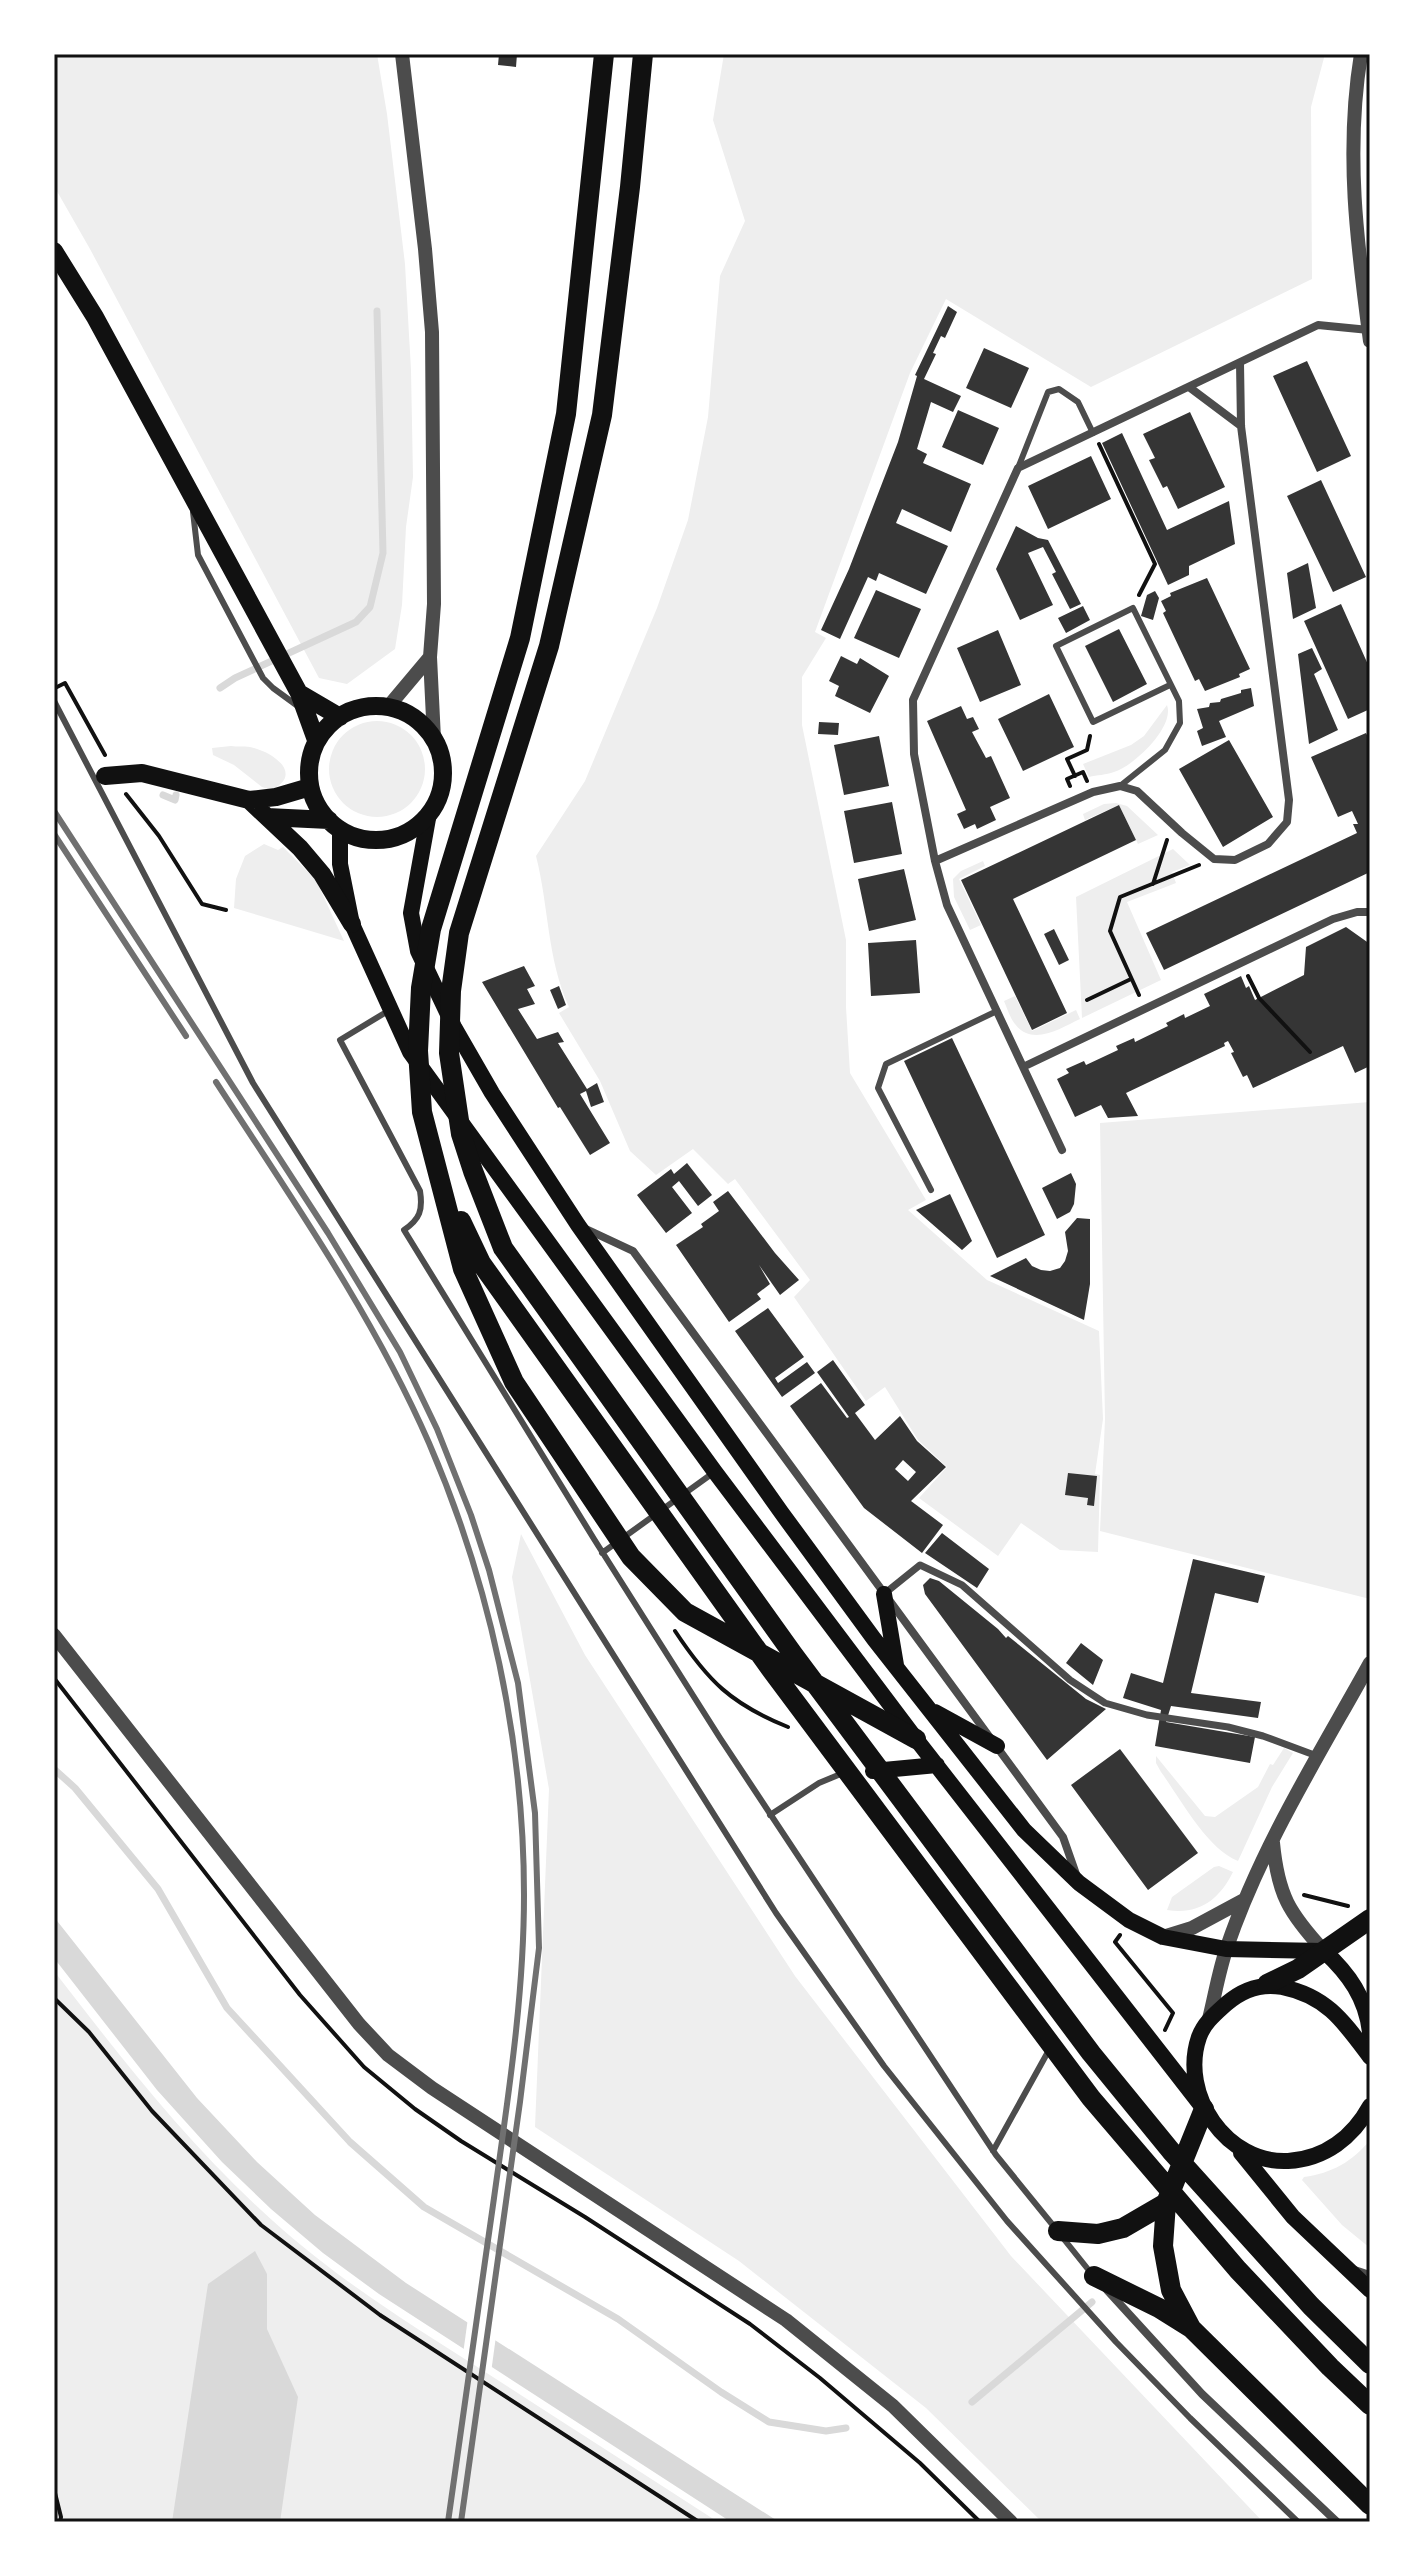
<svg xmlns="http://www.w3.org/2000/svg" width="1424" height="2576" viewBox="0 0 1424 2576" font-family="'Open Sans',sans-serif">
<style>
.green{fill:#eee}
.water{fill:#d9d9d9}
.pier{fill:#fff}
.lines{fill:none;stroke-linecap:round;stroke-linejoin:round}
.stream{stroke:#d9d9d9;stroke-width:7}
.building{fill:#353535;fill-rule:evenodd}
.path{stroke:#111;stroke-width:4}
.service{stroke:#4c4c4c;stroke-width:6}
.pedestrian{stroke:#4c4c4c;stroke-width:7}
.minor{stroke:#4c4c4c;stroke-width:8}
.tertiary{stroke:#4c4c4c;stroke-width:14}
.secondary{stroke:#111;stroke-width:16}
.primary{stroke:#111;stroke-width:18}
.trunk{stroke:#111;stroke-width:20}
.rail{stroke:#707070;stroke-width:6}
.neatline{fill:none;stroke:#111;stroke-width:3}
</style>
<rect width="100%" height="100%" fill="#fff"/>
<path class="green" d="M54,54H377L387,114L405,264L411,370L413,477L406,527L402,605L395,649L347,684L319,678L90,249L54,186Z
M724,54H1325L1311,107L1312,279L1091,387L946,299L910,373L815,632L826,638L802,677V725L846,940V1007L850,1073L926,1200L908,1210L987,1280L1099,1331L1103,1419L1095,1474L1100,1475L1098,1552L1060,1550L1021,1523L998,1556L919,1498L947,1467L918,1440L885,1387L866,1401L794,1297L810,1280L735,1179L728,1184L693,1149L656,1175L630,1151L600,1081L559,1013L569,1007C547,959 549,907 536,856L585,781L657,608L688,520L708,417L720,276L745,221L713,120Z
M1167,705C1175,727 1134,766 1114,772C1106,775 1097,775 1089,777L1083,764L1131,745L1144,736Z
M329 769a48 48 0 1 1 96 0a48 48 0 1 1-96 0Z
M231,746C237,747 244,746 250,747C272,751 305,774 271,790L262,787L234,765L213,755L212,748Z
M1116,803L1127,806L1158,835L1138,844L1119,805L1085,820L1083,814L1104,804Z
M264,844L278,850L283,847L316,880L344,941L234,908L236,879L245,856Z
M1173,849L1190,865L1172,872L1176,883L1127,902L1161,980L1082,1018L1076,897Z
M983,861L985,866L959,879L981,925L970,930L954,897L953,879L961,871Z
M1015,996L1032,1031L1076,1010L1080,1019C1061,1028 1032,1047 1015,1024C1010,1018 1007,1008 1004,1001Z
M1370,1102V1599L1100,1531L1105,1419L1100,1123Z
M521,1534L585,1655L795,1976L1011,2256L1263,2522H1042L926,2408L739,2261L535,2127L549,1789L512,1577Z
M1284,1748L1293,1753L1272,1787L1238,1861C1207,1849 1180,1798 1161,1772L1156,1763V1756L1205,1816L1215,1817L1258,1787L1270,1764L1273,1765Z
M1219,1866L1233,1872C1219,1900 1199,1915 1167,1910L1172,1897L1214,1867Z
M54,1971C122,2059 189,2146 273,2221C336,2278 408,2323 479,2368C559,2420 639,2471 718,2522H54Z
M1370,2140V2248L1342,2225L1302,2180L1304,2177C1332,2173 1352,2162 1370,2140Z"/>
<path class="water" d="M54,1917L197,2098L257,2162L315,2215L406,2283L779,2522H731L379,2294L323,2253L271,2209L222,2162L157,2090L54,1958Z
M255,2251L267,2274V2329L298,2397L280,2522H172L208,2284Z"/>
<path class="pier" d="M468,2318L496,2336L491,2373L463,2354Z"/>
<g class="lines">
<path class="stream" d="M220,688L235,678L356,622L370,607L383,553L377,311
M163,795L175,800L176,795
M54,1769L75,1788L158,1889L227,2008L350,2142L424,2207L618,2319L721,2392L769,2422L826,2431L846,2428
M972,2402L1092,2302"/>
</g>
<path class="building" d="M499,54H517L516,67L498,65Z
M948,306L957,312L945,338L941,336L933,353L936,354L924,379L961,396L953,412L931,402L917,449L927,454L923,463L971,484L951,532L902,509L896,523L948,546L926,594L879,573L876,581L868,577L840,639L821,630L849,569L898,442L917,376L915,375Z
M984,348L1029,368L1011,408L966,388Z
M1307,361L1351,456L1317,472L1273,376Z
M958,410L999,428L983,465L942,447Z
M1190,412L1225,487L1178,509L1167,486L1163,488L1149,460L1155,458L1143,434Z
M1122,433L1167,530L1229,501L1235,544L1189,566V575L1168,585L1102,443Z
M1091,456L1111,499L1048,529L1028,486Z
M1321,480L1366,577L1333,592L1287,496Z
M1016,526L1038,538L1048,540L1081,604L1070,609L1052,574L1056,572L1043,547L1028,553L1053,605L1020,620L996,569Z
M1308,563L1316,608L1293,619L1287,573Z
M1207,578L1250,669L1239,674L1240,677L1205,691L1199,679L1195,681L1163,613L1166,611L1161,601L1171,596L1170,593Z
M876,590L921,609L899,658L854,638Z
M1155,591L1159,598L1153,620L1141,616L1147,595Z
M1341,604L1370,669V709L1348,719L1304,621Z
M1083,606L1090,620L1066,633L1058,618Z
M1119,629L1147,684L1113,702L1085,646Z
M998,630L1021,685L980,702L957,648Z
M1312,648L1322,669L1314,674L1338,730L1309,744L1298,654Z
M841,656L857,664L860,658L889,676L870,713L835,696L839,686L829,681Z
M1251,688L1254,706L1219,721L1226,737L1202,746L1197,731L1203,728L1197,709L1209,707L1210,703L1220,702L1221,699L1241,693V690Z
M1049,694L1074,747L1023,771L998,719Z
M961,706L967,719L973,717L979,729L972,732L986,758L991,756L1010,798L990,807L996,820L977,829L975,824L964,829L957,814L966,810L927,721Z
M819,722L839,723L838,735L818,734Z
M1366,733L1370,741V872L1164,970L1146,933L1357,833L1353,824H1358L1352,811L1338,817L1311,757Z
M879,736L889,786L844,795L834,745Z
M1229,740L1273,817L1223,847L1179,769Z
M892,802L902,854L854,863L844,811Z
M1119,805L1136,840L1013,899L1067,1013L1032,1030L961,880Z
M904,869L916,920L869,931L858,879Z
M1346,927L1370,944V1066L1355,1073L1343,1046L1253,1088L1247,1075L1243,1077L1231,1053L1234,1052L1228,1041L1224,1043L1225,1046L1126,1093L1138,1116L1108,1118L1101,1105L1075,1117L1057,1079L1069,1073L1066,1069L1084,1061L1086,1065L1118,1050L1116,1046L1134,1038L1135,1042L1168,1026L1166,1023L1184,1014L1185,1018L1210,1006L1204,994L1241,976L1246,988L1249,986L1255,1000L1304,975L1306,947Z
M1054,929L1069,960L1059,965L1044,934Z
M916,940L920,993L871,996L868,943Z
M524,966L535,986L527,989L535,1004L518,1009L537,1039L558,1032L564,1042L558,1043L587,1089L597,1083L604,1102L591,1107L586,1091L580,1094L610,1143L590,1155L560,1107L558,1108L482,982Z
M559,986L566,1005L558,1009L550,990Z
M952,1038L1045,1235L997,1258L904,1061Z
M687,1163L712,1195L698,1206L679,1181L672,1187L692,1213L666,1233L637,1195L671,1169L674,1174Z
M1071,1173L1076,1184L1074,1204L1070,1212L1057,1219L1042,1188Z
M728,1191L775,1253L799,1280L780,1295L759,1265L770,1284L757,1294L761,1299L729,1322L676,1245L703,1227L701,1224L719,1211L713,1202Z
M950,1194L972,1241L962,1250L916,1210Z
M1077,1218L1090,1219V1284L1084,1320L990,1276L1026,1258L1032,1266L1041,1270L1050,1271L1060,1268L1065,1261L1068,1251L1065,1232Z
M768,1308L804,1357L775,1378L778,1383L807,1362L815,1373L782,1397L735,1331Z
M833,1360L865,1405L855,1413L875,1440L900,1416L917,1441L946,1467L911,1501L943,1525L922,1553L864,1508L790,1406L821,1383L847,1418L849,1417L817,1372ZM903,1460L916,1472L908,1481L895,1469Z
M1068,1473L1097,1476L1094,1506L1087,1505L1088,1498L1065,1495Z
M942,1533L989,1569L977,1588L925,1553Z
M1193,1559L1265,1576L1258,1603L1215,1593L1191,1693L1261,1702L1258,1718L1171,1706L1166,1722L1255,1737L1250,1763L1155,1746L1161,1710L1123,1698L1131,1673L1163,1683Z
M930,1578L939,1581L998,1629L1006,1638L1008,1636L1086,1699L1106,1709L1047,1760L925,1594L923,1585Z
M1081,1643L1103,1660L1093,1685L1066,1663Z
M1120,1749L1198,1853L1148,1890L1071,1785Z"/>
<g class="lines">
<path class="path" d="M1099,444L1155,564L1139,595
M57,687L65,683L105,755
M1075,776L1067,759L1087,750L1090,736
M1070,786L1067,779L1083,772L1087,781
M126,794L159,836L202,904L226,910
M1153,884L1167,840
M1248,976L1259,998L1310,1052
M1139,995L1110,931L1120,897L1199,865
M1087,1000L1131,979
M675,1631C708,1681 731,1704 788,1727
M54,1678L300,1995L364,2067L415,2109L461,2141L585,2217L750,2324L820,2378L920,2463L980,2522
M1304,1895L1348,1906
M1120,1935L1115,1942L1173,2013L1165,2030
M54,1998L89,2032L152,2111L261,2225L380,2315L699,2522
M54,2489L61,2517L60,2522"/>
<path class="service" d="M1018,468L1048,392L1059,389L1078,402L1093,433
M193,512L198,555L263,678L273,688L299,707
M54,701L253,1083L776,1913L884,2066L1007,2221L1116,2342L1190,2418L1298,2522
M1120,786L1165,750L1180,723L1179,701L1133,608L1056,646L1093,722L1170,685
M388,1011L340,1040L420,1191C423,1210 420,1219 404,1230L594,1539L720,1738L996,2155L1056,2229
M931,1190L878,1088L886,1064L997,1011
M602,1553L713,1473
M770,1815L819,1783L843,1773
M993,2151L1049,2050
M1063,2238L1091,2273
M1355,2269L1370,2274"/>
<path class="pedestrian" d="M884,1594L920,1565L962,1585L1070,1680L1105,1703L1147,1715L1228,1727L1263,1736L1317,1756"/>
<path class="minor" d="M1189,387L1241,426
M935,861L1093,792L1120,786L1137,791L1182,833L1214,859L1235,860L1268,844L1287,822L1289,800L1241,426L1240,363
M1023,1067L1333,919L1357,912H1370
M1062,1150L947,905L935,861L914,754L913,700L1018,468L1318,325L1369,330
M586,1229L633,1251L1063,1837L1076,1874
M1107,2290L1202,2394L1337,2522"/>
<path class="tertiary" d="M402,54L425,249L432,332L434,604L430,657L434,739
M1361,54C1345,152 1357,243 1370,341
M388,707L430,657
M54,1635L359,2024L388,2055L432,2088L786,2320L893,2406L1011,2522
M1273,1843C1278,1895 1289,1913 1324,1951
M1163,1937L1192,1928L1244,1900
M1209,2019C1215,1995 1219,1970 1227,1947C1261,1847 1319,1755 1370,1663"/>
<path class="secondary" d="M429,813L411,913L418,951L454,1027L492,1093L578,1225L781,1512L874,1639L1024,1830L1079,1883L1129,1920L1163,1937L1226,1949L1324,1951C1349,1974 1366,1998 1370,2032
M340,829V864L352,924L410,1052L715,1472L916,1739L1204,2109
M884,1594L896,1665
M935,1712L997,1746
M873,1771L937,1765
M1370,2057C1344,2022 1327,1996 1282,1987C1260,1983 1242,1990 1226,2004C1215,2014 1204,2023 1199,2037C1179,2095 1227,2164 1288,2161C1325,2159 1353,2137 1370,2106
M1241,2153L1293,2217L1370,2290"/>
<path class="primary" d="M54,251L95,317L299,693L316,740
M299,693L340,717
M309 773a67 67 0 1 1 134 0a67 67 0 1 1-134 0Z
M105,776L142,773L249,800L276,797L310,787
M249,800L300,848L322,874L352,924
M267,817L329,820"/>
<path class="trunk" d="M604,54L566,414L520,638L431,929L421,988L418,1051L422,1112L463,1269L514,1382L631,1557L685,1612L916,1739
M643,54L630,187L602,415L549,646L459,933L451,991L449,1053L461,1134L473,1171L503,1248L793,1654L1091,2053L1171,2151L1311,2306L1370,2364
M461,1221L481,1263L770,1668L1091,2098L1238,2270L1330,2367L1370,2405
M1267,1984L1298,1969L1370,1919
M1058,2231L1098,2234L1123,2228L1166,2203
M1094,2276L1159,2308L1191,2328L1370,2505
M1191,2328L1171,2290L1163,2246L1166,2203L1204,2109"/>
<path class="rail" d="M54,811L328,1233L400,1352L437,1429L471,1515L489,1570L518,1683L535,1813L539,1948L520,2102L461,2522
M54,834L186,1036
M216,1082C292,1199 373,1315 429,1443C490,1584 524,1741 524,1895C524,1997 508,2097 494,2198C479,2306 463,2414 448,2522"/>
</g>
<rect width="1424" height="2576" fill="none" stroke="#ffffff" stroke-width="112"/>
<rect x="56" y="56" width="1312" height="2464" class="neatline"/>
</svg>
